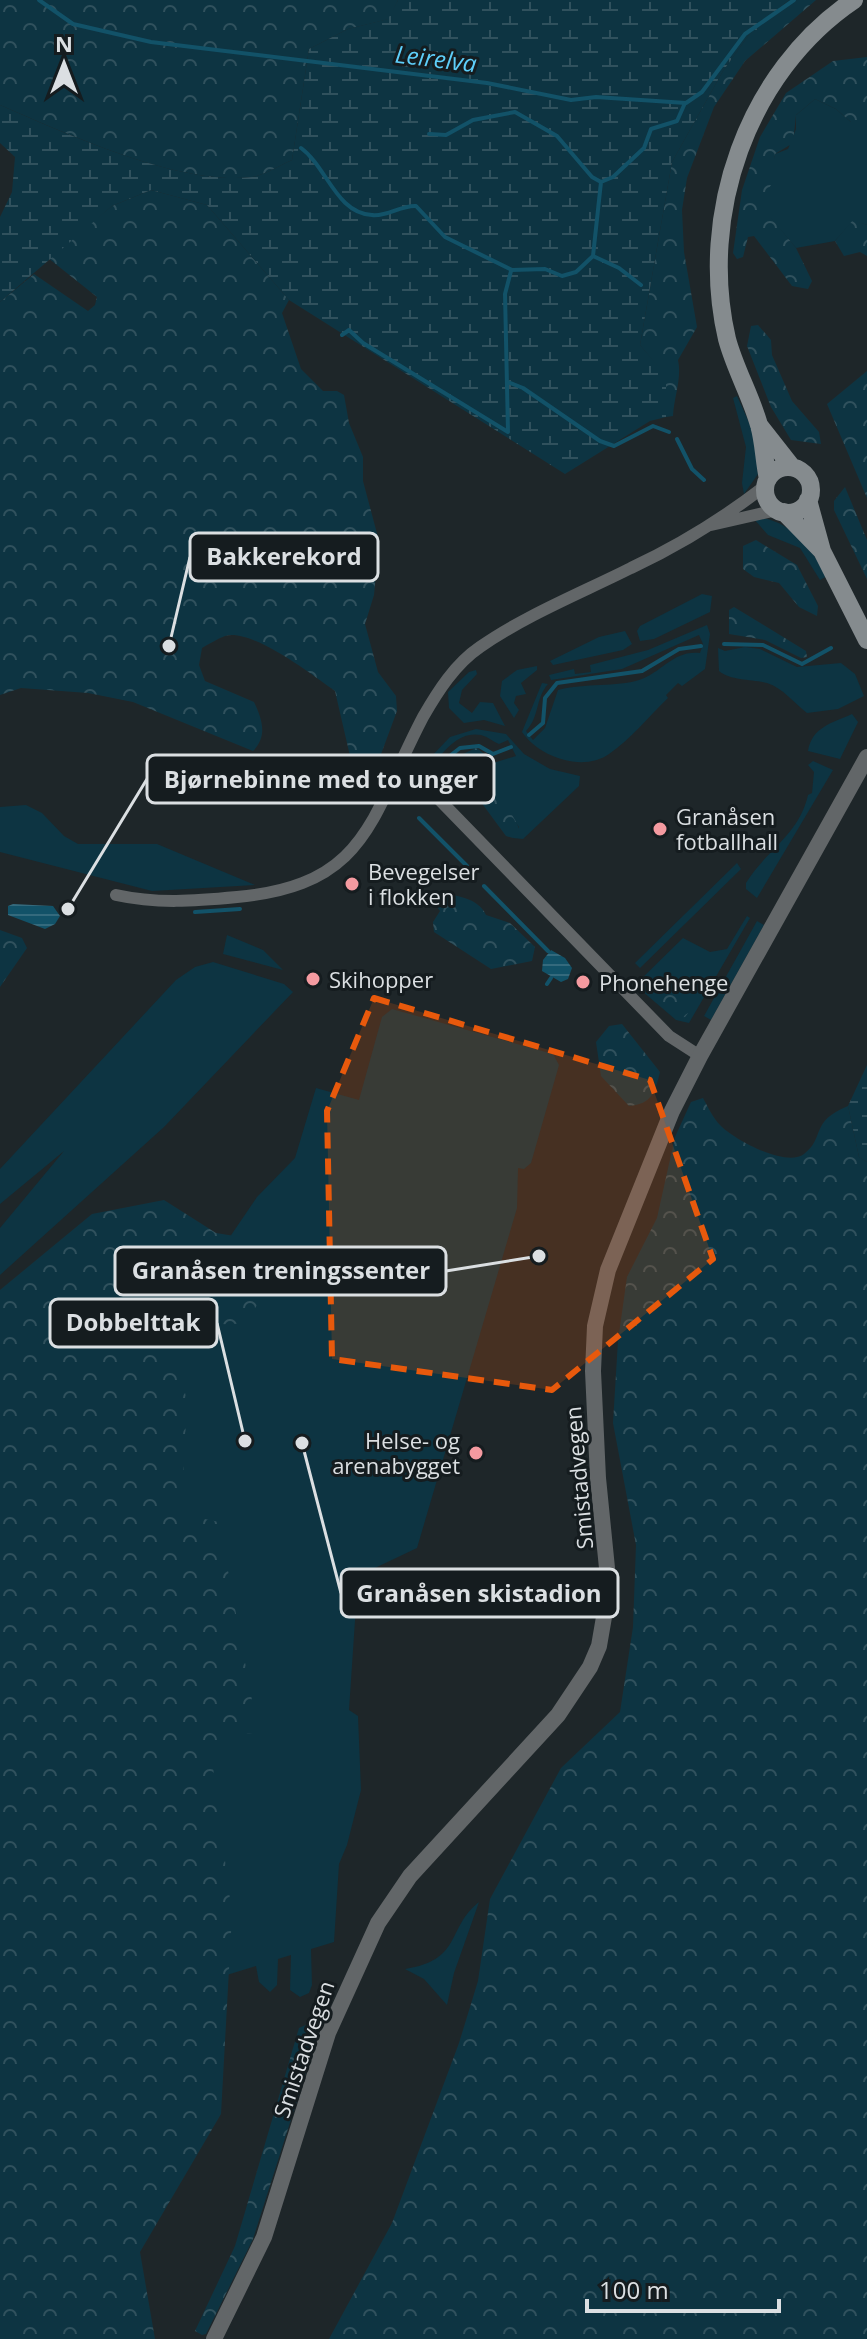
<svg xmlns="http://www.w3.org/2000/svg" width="867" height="2339" viewBox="0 0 867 2339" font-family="'Open Sans',sans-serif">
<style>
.green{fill:#0d3442}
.forest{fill:url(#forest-crowns)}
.wetland{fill:url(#wetland-marsh)}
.water{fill:url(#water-rules)}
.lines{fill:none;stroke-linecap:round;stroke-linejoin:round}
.stream{stroke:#125268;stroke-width:4}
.minor{stroke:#626668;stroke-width:12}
.tertiary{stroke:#626668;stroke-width:16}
.secondary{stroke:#858b8e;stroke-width:18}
.marked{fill:#e8590c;fill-opacity:0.2;stroke:#e8590c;stroke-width:6;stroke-dasharray:16 10;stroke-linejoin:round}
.poi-dot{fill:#f49aa0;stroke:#151c1f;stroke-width:3}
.labels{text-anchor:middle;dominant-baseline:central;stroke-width:6;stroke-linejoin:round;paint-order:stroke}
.poi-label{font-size:22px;fill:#dbdfe2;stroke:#151c1f;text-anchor:start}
.street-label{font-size:22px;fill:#dbdfe2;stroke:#151c1f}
.water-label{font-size:24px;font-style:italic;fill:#5ecffa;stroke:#151c1f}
.leader{fill:none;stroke:#dbdfe2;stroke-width:3}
.callout-dot{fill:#dbdfe2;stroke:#151c1f;stroke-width:3}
.callout{fill:#151c1f;stroke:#dbdfe2;stroke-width:3}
.callout-label{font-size:24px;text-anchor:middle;font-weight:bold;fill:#dbdfe2}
</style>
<defs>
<pattern id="forest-crowns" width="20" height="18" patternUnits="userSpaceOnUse" patternTransform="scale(2)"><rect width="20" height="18" fill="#0d3442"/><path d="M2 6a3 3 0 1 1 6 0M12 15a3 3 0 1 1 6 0" fill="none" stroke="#30515d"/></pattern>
<pattern id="wetland-marsh" width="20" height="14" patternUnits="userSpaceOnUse" patternTransform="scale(2)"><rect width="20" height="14" fill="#0d3442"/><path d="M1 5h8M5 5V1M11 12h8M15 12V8" fill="none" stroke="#30515d"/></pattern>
<pattern id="water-rules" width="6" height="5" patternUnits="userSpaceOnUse" patternTransform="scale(2)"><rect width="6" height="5" fill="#125268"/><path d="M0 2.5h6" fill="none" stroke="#346a7d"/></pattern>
</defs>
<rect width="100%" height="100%" fill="#1e2629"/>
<path class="green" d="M815,99L836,109L851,122H867V225L853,221L835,241L796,248L757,202L769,183L775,154L788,149L796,129V115Z
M737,396L753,431L758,474L744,494L742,483L746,447L733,398Z
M763,518C794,524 812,550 827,576L820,580L800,548L768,535L754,519Z
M702,594L712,596L710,612L654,639L640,641L637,631L640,626Z
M707,625L710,634L705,669L682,686L678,683L666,695L668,698C649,716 631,739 609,754C582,773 538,756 522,732L542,683L548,684C535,699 540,716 526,731L533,740L545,728L558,690C585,683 617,687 639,680C663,672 673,650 700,653L703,644L699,635L622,669L551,680L549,675L574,669L575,674L591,672L590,665L648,650Z
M625,631L632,644L623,650L553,665L550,661L599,637Z
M745,647L760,649L797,667L841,663L855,674L864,696L838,709L807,713C794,703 783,688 767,683C752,679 731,681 719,671L718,648L725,651Z
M537,666V670L521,683L526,694L516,696L514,703L519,710L514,718L500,696L502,681L517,670Z
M476,670L477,674L462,690L459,703L472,713L480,702L493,703L505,726L484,720L464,723L449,708L448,692L469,672Z
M852,714L858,722L840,759L808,751C812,727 832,723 852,714Z
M476,729L506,734L524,754L550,769L580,776L579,786L523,839L513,838L519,827C506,811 489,785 490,764L516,756L508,740L499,744C493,742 489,737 481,735C458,731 445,751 431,766L427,761L450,737Z
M813,761L833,770L757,898L746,889V883C766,850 799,835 808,795L812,793L814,772L808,765Z
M26,805L42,813L64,836L78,844H157L255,885L152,891L0,852V807Z
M737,863L741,869L640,968L635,963Z
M747,916L750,918L689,1023L676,1020L635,985L683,938L710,952L727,949Z
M757,921L764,925L711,1020L704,1016Z
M227,935L263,950L283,970L223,954Z
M213,962L284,984L293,992L164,1127L0,1275V1228L64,1151L0,1204V1169L176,980L195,967Z
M392,1009L553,1054L559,1065L531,1163L524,1169L518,1168L517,1208L417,1548L358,1576L349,1710L358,1716L361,1790L347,1845L339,1864L334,1942L311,1949L312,1985L309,1993L300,1997L290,1990L291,1955L278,1959L277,1985L270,1992L259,1982L256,1966L204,1982L168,1339L189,1297L257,1197L295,1158L316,1088L359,1100L382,1017Z
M479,1902L454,1973L447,2005L424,1979L405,1969C463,1960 446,1928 479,1902Z"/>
<path class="forest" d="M0,0H398L389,19L348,29L309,49L292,160C280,165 265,175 252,177C179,186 68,134 0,105Z
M789,0H816L745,61L714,107L687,178L682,210L684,252L697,327L678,360C682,378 674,397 673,416L666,417L665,375L640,345L672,162L723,71L754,28Z
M867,57V122H851L836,109L815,99L796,115L793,143L775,154L774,161L779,168L775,180L758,202L796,248L812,281L808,289L792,286L754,236L748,237L743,257L737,259L733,253L742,190L760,137L786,93L833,61Z
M151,190L207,205L289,300L282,313L301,369L323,391H337L344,395L349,423L363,457V481L379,541L374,595L365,624L378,672L396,696L397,711L377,765L371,771L362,773L350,756L335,691C312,675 252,628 225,636C217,639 209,644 202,648L199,665L205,681L254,702C262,719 268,736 253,751L133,702L88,693L21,688L0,695V302L34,274L88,311L95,305L97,297L48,258L112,206Z
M853,220L867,225V256L860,252L844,256L835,241Z
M758,325L771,340L772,355L792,401L819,432L821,444L791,440L771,407L747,346L751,326Z
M867,371V498L827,404Z
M845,487L867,540V579L834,510V501Z
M756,540L797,565L818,606L817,616L799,607L779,583L754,577L743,569V546Z
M734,607L806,651L807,657L801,658L765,640L729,634V610Z
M476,748C489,755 487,761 490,774C494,795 515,813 520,832L513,838L506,836L475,794L458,779L456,769L463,754Z
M438,892C455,896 478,897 486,915L510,923L535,947L532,961L491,969L434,932L433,922L440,911L432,900Z
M0,930L22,938L27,948L0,987Z
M664,971L677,974L703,994L685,1017L675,1018L648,995L651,984Z
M622,1024L660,1072C655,1092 652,1104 629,1106L601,1076L596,1042L609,1026Z
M703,1098C708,1107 713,1118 720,1125C733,1139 786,1168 804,1154C826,1137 809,1122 848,1106L859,1157L867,1162V2339H329L392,2223L459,2043L478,1981L490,1899L561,1768L620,1712L633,1627L636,1545L613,1423L618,1341L627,1277L657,1218L675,1137L691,1102Z
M164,1200L216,1233L259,1240L270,1285L246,1322C225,1328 205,1320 183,1324L175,1340L187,1403L181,1514L219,1522L257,1727L253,1733L238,1734L213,1767L232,1915L221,2114L140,2252L155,2339H0V1290L92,1214Z
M308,2024L316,2032L315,2044L253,2239L206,2334L202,2335L195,2331L235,2246L299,2028Z"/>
<path class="wetland" d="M398,0H789L754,28L723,71L672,162L640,345L666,375V417L650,421L565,474L289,300L207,205L151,190L112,206L0,302V217L12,192L15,157L0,143V105C67,134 180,186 252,177C265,175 280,165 292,160L309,49L348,29L388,19Z
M867,1065V1162L859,1157L848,1106Z"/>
<path class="water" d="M13,904L53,906L60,916L55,924L45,929L8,915V906Z
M551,950L565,958L572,968L568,979L561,982L542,971L543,960Z"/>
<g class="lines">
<path class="stream" d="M39,0L73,24L151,42L487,83L571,100L596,97L686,103L702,92L745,34L794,0
M429,134L446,135L473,120L515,112L557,136L592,177L601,182
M301,148C327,167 336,213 372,215C387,217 401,205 416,206L445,237L512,270L545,269L562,276L576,272L593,256L601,182L613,177L644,148L651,129L677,121L685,103
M593,256L619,268L641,285
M342,335L349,330L363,343L508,432L505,294L511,271
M508,382L523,388L600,441L614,446L653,426L669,432
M677,439L692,469L704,480
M724,644L763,645L802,664L831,648
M529,735L543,723L545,698L557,683L642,671L679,649L701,646
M433,769L460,748L479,746L493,754L511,747
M419,818L467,866
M484,886L548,951
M195,912L240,909
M547,984L551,978"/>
<path class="minor" d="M711,525L777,510
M398,765L428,788L669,1036L700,1056
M116,895C157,904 195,901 237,897C368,885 370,818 423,717C438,691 455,664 480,647C526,615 581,593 631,568C678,546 725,517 765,486"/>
<path class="tertiary" d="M214,2339L264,2237L328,2033L378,1923L410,1876L558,1715L590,1667L599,1646L609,1588L598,1478L593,1371L595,1326L608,1270L672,1111L700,1056L867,757"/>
<path class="secondary" d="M759,425L792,467
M765 490a23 23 0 1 1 46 0a23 23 0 1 1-46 0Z
M768,479C764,461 764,442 759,425C751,396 735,369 727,339C698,215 747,72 854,0
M808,500L822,551L867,640
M784,512L822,551"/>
</g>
<path class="marked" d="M374,998L650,1080L713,1259L552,1390L332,1359L327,1111Z"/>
<g class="poi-dot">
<circle cx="660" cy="829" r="8"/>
<circle cx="352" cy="884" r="8"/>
<circle cx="313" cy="979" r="8"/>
<circle cx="583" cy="982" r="8"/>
<circle cx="476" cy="1453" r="8"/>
</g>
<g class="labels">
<g class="poi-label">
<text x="676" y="816">Granåsen<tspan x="676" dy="25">fotballhall</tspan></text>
<text x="368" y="871">Bevegelser<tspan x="368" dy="25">i flokken</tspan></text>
<text x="329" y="979">Skihopper</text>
<text x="599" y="982">Phonehenge</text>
<text x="460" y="1440" text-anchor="end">Helse- og<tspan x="460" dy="25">arenabygget</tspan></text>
</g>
<g class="street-label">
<text transform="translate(578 1478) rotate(-95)">Smistadvegen</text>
<text transform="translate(303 2049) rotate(-71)">Smistadvegen</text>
</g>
<g class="water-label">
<text transform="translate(436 58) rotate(7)">Leirelva</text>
</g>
</g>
<path class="leader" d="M169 646L190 557M68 909L147 779M539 1256L446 1271M245 1441L217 1323M302 1443L341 1593"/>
<g class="callout-dot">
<circle cx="169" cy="646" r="8"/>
<circle cx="68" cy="909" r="8"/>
<circle cx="539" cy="1256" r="8"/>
<circle cx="245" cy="1441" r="8"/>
<circle cx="302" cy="1443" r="8"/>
</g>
<g class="callout">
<rect x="190" y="533" width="188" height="48" rx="8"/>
<rect x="147" y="755" width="347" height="48" rx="8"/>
<rect x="115" y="1247" width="331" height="48" rx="8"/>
<rect x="50" y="1299" width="167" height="48" rx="8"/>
<rect x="341" y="1569" width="277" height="48" rx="8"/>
</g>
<g class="callout-label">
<text x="284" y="565">Bakkerekord</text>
<text x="321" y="788">Bjørnebinne med to unger</text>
<text x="281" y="1279">Granåsen treningssenter</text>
<text x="133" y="1331">Dobbelttak</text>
<text x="479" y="1602">Granåsen skistadion</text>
</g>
<g transform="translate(64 64)" stroke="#151c1f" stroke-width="6" paint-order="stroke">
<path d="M0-6L14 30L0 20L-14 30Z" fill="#dbdfe2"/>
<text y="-12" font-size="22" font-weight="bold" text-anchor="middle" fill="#dbdfe2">N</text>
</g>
<path d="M587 2299v12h192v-12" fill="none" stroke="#dbdfe2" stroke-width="4"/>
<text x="599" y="2299" font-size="24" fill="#dbdfe2" stroke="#151c1f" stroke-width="6" paint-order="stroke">100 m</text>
</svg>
